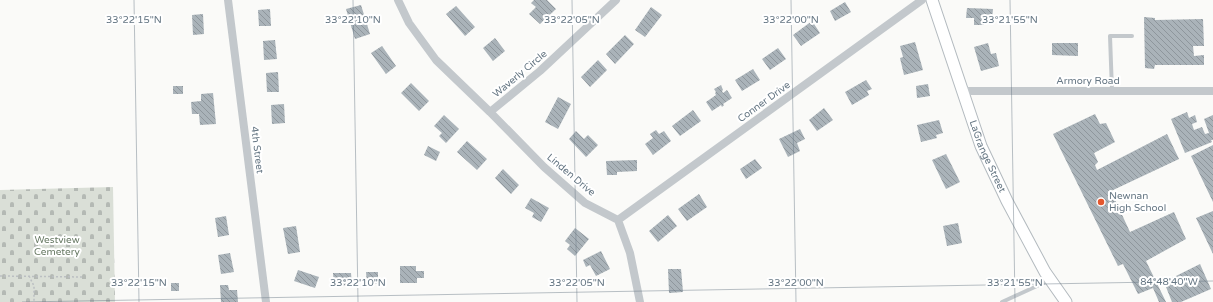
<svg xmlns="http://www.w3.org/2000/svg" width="1213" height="302" viewBox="0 0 1213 302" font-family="'Varela Round',sans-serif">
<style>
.cemetery{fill:url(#cemetery-stones)}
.building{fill:url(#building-back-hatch)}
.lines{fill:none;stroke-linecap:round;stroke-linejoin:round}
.secondary-casing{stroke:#b3babf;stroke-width:13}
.path{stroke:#bbbfc2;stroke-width:1.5;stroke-dasharray:2 2;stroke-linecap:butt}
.lane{stroke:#c3c8cc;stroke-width:4}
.street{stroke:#c3c8cc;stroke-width:8}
.secondary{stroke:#fff;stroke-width:11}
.ticks{fill:none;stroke:#657683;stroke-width:1;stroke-opacity:0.45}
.poi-dot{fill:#e4572e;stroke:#fff;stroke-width:1.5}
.labels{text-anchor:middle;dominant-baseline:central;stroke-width:4;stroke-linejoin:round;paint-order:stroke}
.street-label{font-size:10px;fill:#657683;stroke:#fff}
.poi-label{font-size:10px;fill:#657683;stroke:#fff;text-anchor:start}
.park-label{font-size:10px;fill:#687a64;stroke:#fff}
.ticks-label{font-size:10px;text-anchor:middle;fill:#657683;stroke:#fff;stroke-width:4;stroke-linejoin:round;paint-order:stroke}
</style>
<defs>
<pattern id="cemetery-stones" width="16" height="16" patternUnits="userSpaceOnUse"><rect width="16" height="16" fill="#dadfd7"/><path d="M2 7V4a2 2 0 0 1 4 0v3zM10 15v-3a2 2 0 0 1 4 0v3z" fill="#b4b9b4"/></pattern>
<pattern id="building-back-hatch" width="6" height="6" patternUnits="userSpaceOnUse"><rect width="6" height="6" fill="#aab3b9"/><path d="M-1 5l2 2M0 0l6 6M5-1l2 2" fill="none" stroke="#8e969c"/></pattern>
</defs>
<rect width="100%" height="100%" fill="#fafaf8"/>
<path class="cemetery" d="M113,187L115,302H0V190Z"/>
<path class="building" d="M534,0H547L556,9L540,24L529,14L536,7L531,3Z
M845,2L851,12L835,21L830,11Z
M361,5L370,34L355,39L346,9Z
M456,6L475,27L465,36L446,14Z
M651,7L662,15L645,37L635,30Z
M967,8L993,9L992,20H984V25H974V18H966Z
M270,9L271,26H259L258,10Z
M203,14L204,34L193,35L192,15Z
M1144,17L1155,18V20L1203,19L1204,46H1193L1194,56L1204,55V65H1155L1154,69L1145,68Z
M812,21L820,33L801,46L793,35Z
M625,35L634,44L615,64L606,54Z
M495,38L505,51L493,61L483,48Z
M275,40L277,59L264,60L263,41Z
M915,42L923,70L904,75L900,58L903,57L900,46Z
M988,43L991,54L996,53L999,66L981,71L974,47Z
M1052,43H1078V56L1052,55Z
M382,46L396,66L386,74L371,53Z
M778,48L786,59L770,70L762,59Z
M598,60L607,70L590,87L581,77Z
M753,69L760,80L742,91L735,80Z
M278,72L279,92H267L266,73Z
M866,80L872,89L867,91L869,95L852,105L845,92Z
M411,83L429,101L419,111L401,93Z
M928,84L930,96L917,98L916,86Z
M721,85L723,90L722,91L723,93L727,90L732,98L723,104L724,105L722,107L721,105L712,111L706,102L716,95L715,93L716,92L714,89Z
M173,86H183V94H173Z
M213,93L216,124L200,125L199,114H192L191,102L201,101V94Z
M558,97L571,104L558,129L545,122Z
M284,104L285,123L272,124L271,105Z
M824,108L833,120L817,131L809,120Z
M693,110L701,121L680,136L672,126Z
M1187,112L1189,118L1195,115L1197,122L1192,124L1194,130L1202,127L1205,134L1209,133L1204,119L1213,115V140H1211L1212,142L1185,153L1171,119Z
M1095,114L1100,124L1106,123L1115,142L1094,153L1098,162L1095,165L1097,170L1167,134L1179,159L1111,191L1130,232L1174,212L1186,239L1146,261L1166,302H1159L1153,288L1138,294L1123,264L1118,266L1053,134Z
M444,115L459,129L446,143L439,136L442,133L434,126Z
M939,120L943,133L936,135L937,138L921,142L917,125Z
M800,129L805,139L797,143L800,151L788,157L779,139Z
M656,130L659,134L664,131L671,141L653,155L645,144L653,138L650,134Z
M576,131L584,139L588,135L598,145L586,157L569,139Z
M467,141L487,159L477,170L457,152Z
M1213,145V202L1191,156Z
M428,146L440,152L436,161L424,155Z
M946,154L960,182L946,189L932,160Z
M755,159L762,168L746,179L740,169Z
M637,160V171L617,172V175H607L606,161Z
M503,169L519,185L511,194L495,178Z
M699,194L707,207L687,221L678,209Z
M531,198L549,208L541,222L532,217L534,213L525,208Z
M1213,211V254L1196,218Z
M668,215L677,226L658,242L649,231Z
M226,216L229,235L218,237L215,218Z
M958,223L962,243L947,246L943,226Z
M296,226L300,252L288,254L283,228Z
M575,228L589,239L575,256L567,249L570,245L565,241Z
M601,251L610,269L596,276L590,265L586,267L583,260Z
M230,253L234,272L221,274L218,255Z
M1200,264L1211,289L1181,302H1172L1164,282Z
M400,266H416V271H424V278H417V283H400Z
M668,269H681L683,292L669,293Z
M298,270L319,277L315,288L294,281Z
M366,272H378V284H367Z
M333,273H351L352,285L334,286Z
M171,283H179V291H171Z
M220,285H228L229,290H237L238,302H221Z"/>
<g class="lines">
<g class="secondary-casing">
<g id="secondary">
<path id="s1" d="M932,0L981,146L1007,201L1045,272L1066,302"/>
</g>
</g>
<path class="path" d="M0,276L84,277
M29,276L34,286V302"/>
<path class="lane" d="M1112,91L1110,36H1132
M1002,302L1050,280"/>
<path class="street" d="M228,0L266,302
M398,0L409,23L436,60L490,112L544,167L585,203L618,220L630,253L640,302
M963,91H1213
M490,112L540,71L616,0
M618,220L922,0"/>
<use href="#secondary" class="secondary"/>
</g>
<path class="ticks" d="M134,0L139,302M353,0L358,302M572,0L577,302M791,0L796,302M1010,0L1015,302M22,302L1213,281"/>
<circle class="poi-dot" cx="1101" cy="202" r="4"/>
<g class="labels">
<g class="street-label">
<text transform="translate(520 74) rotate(-40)">Waverly Circle</text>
<text x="1088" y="81">Armory Road</text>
<text transform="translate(764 102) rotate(-36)">Conner Drive</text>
<text transform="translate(257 150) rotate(83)">4th Street</text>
<text stroke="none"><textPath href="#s1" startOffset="166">LaGrange Street</textPath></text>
<text transform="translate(571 175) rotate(40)">Linden Drive</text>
</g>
<g class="poi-label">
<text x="1109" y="196">Newnan<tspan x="1109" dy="12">High School</tspan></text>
</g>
<g class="park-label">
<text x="57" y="240">Westview<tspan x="57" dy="12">Cemetery</tspan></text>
</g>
</g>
<g class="ticks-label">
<text x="134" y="23">33°22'15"N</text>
<text x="353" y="23">33°22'10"N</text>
<text x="572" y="23">33°22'05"N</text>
<text x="791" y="23">33°22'00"N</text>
<text x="1010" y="23">33°21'55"N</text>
<text x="1169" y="285">84°48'40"W</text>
<text x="139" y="286">33°22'15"N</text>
<text x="358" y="286">33°22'10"N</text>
<text x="577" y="286">33°22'05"N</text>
<text x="796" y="286">33°22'00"N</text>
<text x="1015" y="286">33°21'55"N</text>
</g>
</svg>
